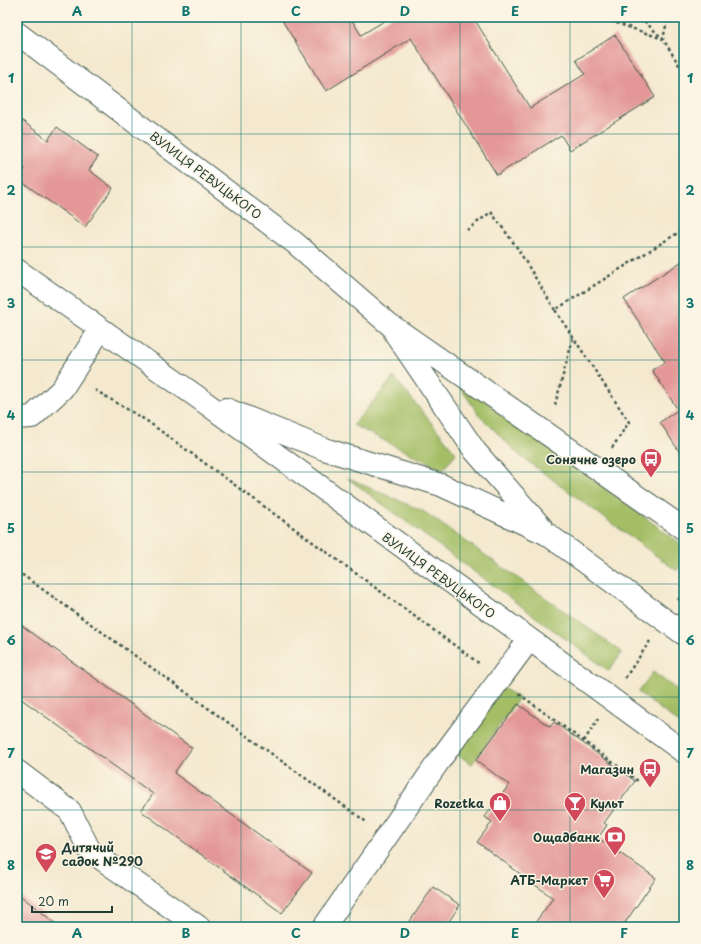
<svg xmlns="http://www.w3.org/2000/svg" width="701" height="944" viewBox="0 0 701 944" font-family="'Playpen Sans',sans-serif">
<style>
.green{fill:#a3be65;stroke:#617e4c}
.building{fill:#e39796}
.lines{fill:none;stroke-linecap:round;stroke-linejoin:round}
.minor-casing{stroke:#3f574b;stroke-width:24}
.path{stroke:#3f574b;stroke-width:2.5;stroke-dasharray:3 3;stroke-linecap:butt}
.minor{stroke:#fff;stroke-width:22}
.grid{fill:none;stroke:#0f766e;stroke-width:1;stroke-opacity:0.55}
.labels{text-anchor:middle;dominant-baseline:central;stroke-width:3;stroke-linejoin:round;paint-order:stroke}
.street-label{font-size:12px;fill:#1f3d34;stroke:#fcf5e5}
.poi-label{font-size:12px;font-weight:bold;fill:#1f3d34;stroke:#fcf5e5;text-anchor:end}
.neatline{fill:none;stroke:#0f766e;stroke-width:1.5}
.grid-label{font-size:13px;text-anchor:middle;font-weight:bold;fill:#0f766e}
</style>
<rect width="100%" height="100%" fill="#fcf5e5"/>
<filter id="ink" filterUnits="userSpaceOnUse"><feTurbulence type="fractalNoise" baseFrequency=".025" numOctaves="2"/><feDisplacementMap in="SourceGraphic" scale="8" xChannelSelector="R" yChannelSelector="G"/><feConvolveMatrix kernelMatrix="1 2 1 2 8 2 1 2 1" color-interpolation-filters="sRGB"/></filter>
<filter id="wash" filterUnits="userSpaceOnUse"><feTurbulence type="fractalNoise" baseFrequency=".012" numOctaves="4" result="noise"/><feDisplacementMap in="SourceGraphic" scale="16" xChannelSelector="R" yChannelSelector="G"/><feGaussianBlur stdDeviation="0.9" result="paint"/><feColorMatrix in="noise" values="0 0 0 0 0 0 0 0 0 0 0 0 0 0 0 0 0 1.4 0 .05"/><feComposite in="paint" operator="in"/></filter>
<g filter="url(#wash)">
<rect width="100%" height="100%" fill="#f4e9cf"/>
<path class="green" d="M452,376L684,546V561L677,571L519,455L480,416Z
M394,377L456,453L443,470L353,425Z
M347,478L423,511L622,652L609,671Z
M653,672L684,695V727L638,692Z
M503,688L519,698L472,764L456,754Z"/>
<g id="blocks">
<path class="building" d="M280,17H350L361,35L391,17H473L530,108L585,74L576,60L615,35L655,97L570,150L561,135L497,175L411,38L326,91Z
M17,117L48,140L57,127L98,157L89,170L113,188L85,227L18,179L25,169L17,162Z
M684,260V459L660,422L678,410L652,370L665,362L624,299Z
M17,622L192,748L174,773L312,873L282,913L141,811L153,794L17,696Z
M518,704L550,727L554,722L635,781L604,823L607,825L598,838L656,878L622,927H532L553,898L477,842L492,822L485,817L509,785L476,760Z
M433,887L460,905L445,927H406Z
M17,893L60,927H17Z"/>
</g>
</g>
<g filter="url(#ink)">
<use href="#blocks" fill-opacity="0" stroke="#3f574b" stroke-width="1"/>
<g class="lines">
<g class="minor-casing">
<path id="minor" d="M17,33L295,243L389,324L684,529
M17,270L196,396L684,752
M395,333L475,451L542,528
M226,409L324,449L441,485L547,534L684,634
M17,418L32,417L62,389L100,330
M17,771L70,811L90,851L199,927
M324,927L441,758L529,640"/>
</g>
<path class="path" d="M599,17L663,39L668,17
M640,17L663,39L684,73
M467,230L491,212L516,246L555,310
M95,390L147,421L480,664
M555,405L573,338
M612,448L629,422L555,310L684,229
M17,571L368,823
M678,600L684,593
M625,678L650,641
M519,694L638,781
M584,741L598,719"/>
<use href="#minor" class="minor"/>
</g>
</g>
<path class="grid" d="M132,17V927M241,17V927M350,17V927M460,17V927M570,17V927M17,134H684M17,247H684M17,360H684M17,472H684M17,584H684M17,697H684M17,810H684"/>
<defs>
<g id="bus-pin" transform="scale(1.15)"><path d="M0 17L-7.5 6A9.5 9.5 0 1 1 7.5 6Z" fill="#d1495b" stroke="#fcf5e5"/><path d="M-5-6H5V4H4V6H2V4H-2V6H-4V4H-5ZM-3.5-4V0h7V-4ZM-3.5 1.2v1.5H-2V1.2ZM2 1.2v1.5H3.5V1.2Z" fill="#fff"/></g>
<g id="shop-pin" transform="scale(1.15)"><path d="M0 17L-7.5 6A9.5 9.5 0 1 1 7.5 6Z" fill="#d1495b" stroke="#fcf5e5"/><path d="M-5-2.5h2.3a2.7 3.5 0 0 1 5.4 0H5L5.5 6h-11ZM-1.5-2.5h3a1.5 2.3 0 0 0-3 0Z" fill="#fff"/></g>
<g id="bar-pin" transform="scale(1.15)"><path d="M0 17L-7.5 6A9.5 9.5 0 1 1 7.5 6Z" fill="#d1495b" stroke="#fcf5e5"/><path d="M-6-5H6L.8 .8V4.5H3.5V6h-7V4.5H-.8V.8Z" fill="#fff"/></g>
<g id="bank-pin" transform="scale(1.15)"><path d="M0 17L-7.5 6A9.5 9.5 0 1 1 7.5 6Z" fill="#d1495b" stroke="#fcf5e5"/><path d="M-6-4H6V4H-6ZM0-2.3a2.3 2.3 0 1 0 0 4.6a2.3 2.3 0 1 0 0-4.6Z" fill="#fff"/></g>
<g id="school-pin" transform="scale(1.15)"><path d="M0 17L-7.5 6A9.5 9.5 0 1 1 7.5 6Z" fill="#d1495b" stroke="#fcf5e5"/><path d="M0-5L7-2L0 1L-7-2ZM-4 1L0 2.5L4 1V4Q0 6-4 4Z" fill="#fff"/></g>
<g id="supermarket-pin" transform="scale(1.15)"><path d="M0 17L-7.5 6A9.5 9.5 0 1 1 7.5 6Z" fill="#d1495b" stroke="#fcf5e5"/><path d="M-6-5.5h2.5l.6 2H6L4.5 2H-2.5L-4.4-4H-6ZM-1.5 3.2a1.3 1.3 0 1 0 .1 0ZM3 3.2a1.3 1.3 0 1 0 .1 0Z" fill="#fff"/></g>
</defs>
<g fill-rule="evenodd">
<use href="#bus-pin" x="651" y="459"/>
<use href="#bus-pin" x="650" y="769"/>
<use href="#shop-pin" x="500" y="803"/>
<use href="#bar-pin" x="575" y="803"/>
<use href="#bank-pin" x="615" y="837"/>
<use href="#school-pin" x="46" y="854"/>
<use href="#supermarket-pin" x="604" y="880"/>
</g>
<g class="labels">
<g class="street-label">
<text transform="translate(206 175) rotate(37)">ВУЛИЦЯ РЕВУЦЬКОГО</text>
<text transform="translate(439 575) rotate(36)">ВУЛИЦЯ РЕВУЦЬКОГО</text>
</g>
<g class="poi-label">
<text x="636" y="459">Сонячне озеро</text>
<text x="634" y="769">Магазин</text>
<text x="484" y="803">Rozetka</text>
<text x="590" y="803" text-anchor="start">Культ</text>
<text x="600" y="837">Ощадбанк</text>
<text x="62" y="847" text-anchor="start">Дитячий<tspan x="62" dy="14">садок №290</tspan></text>
<text x="588" y="880">АТБ-Маркет</text>
</g>
</g>
<rect width="701" height="944" fill="none" stroke="#fcf5e5" stroke-width="44"/>
<path d="M32 906v6h80v-6" fill="none" stroke="#1f3d34" stroke-width="2"/>
<text x="38" y="906" font-size="12" fill="#1f3d34" stroke="#fcf5e5" stroke-width="3" paint-order="stroke">20 m</text>
<rect x="22" y="22" width="657" height="900" class="neatline"/>
<g class="grid-label">
<text x="77" y="16">A</text>
<text x="186" y="16">B</text>
<text x="296" y="16">C</text>
<text x="405" y="16">D</text>
<text x="515" y="16">E</text>
<text x="624" y="16">F</text>
<text x="11" y="83">1</text>
<text x="690" y="83">1</text>
<text x="11" y="195">2</text>
<text x="690" y="195">2</text>
<text x="11" y="308">3</text>
<text x="690" y="308">3</text>
<text x="11" y="420">4</text>
<text x="690" y="420">4</text>
<text x="11" y="533">5</text>
<text x="690" y="533">5</text>
<text x="11" y="645">6</text>
<text x="690" y="645">6</text>
<text x="11" y="758">7</text>
<text x="690" y="758">7</text>
<text x="11" y="870">8</text>
<text x="690" y="870">8</text>
<text x="77" y="938">A</text>
<text x="186" y="938">B</text>
<text x="296" y="938">C</text>
<text x="405" y="938">D</text>
<text x="515" y="938">E</text>
<text x="624" y="938">F</text>
</g>
</svg>
